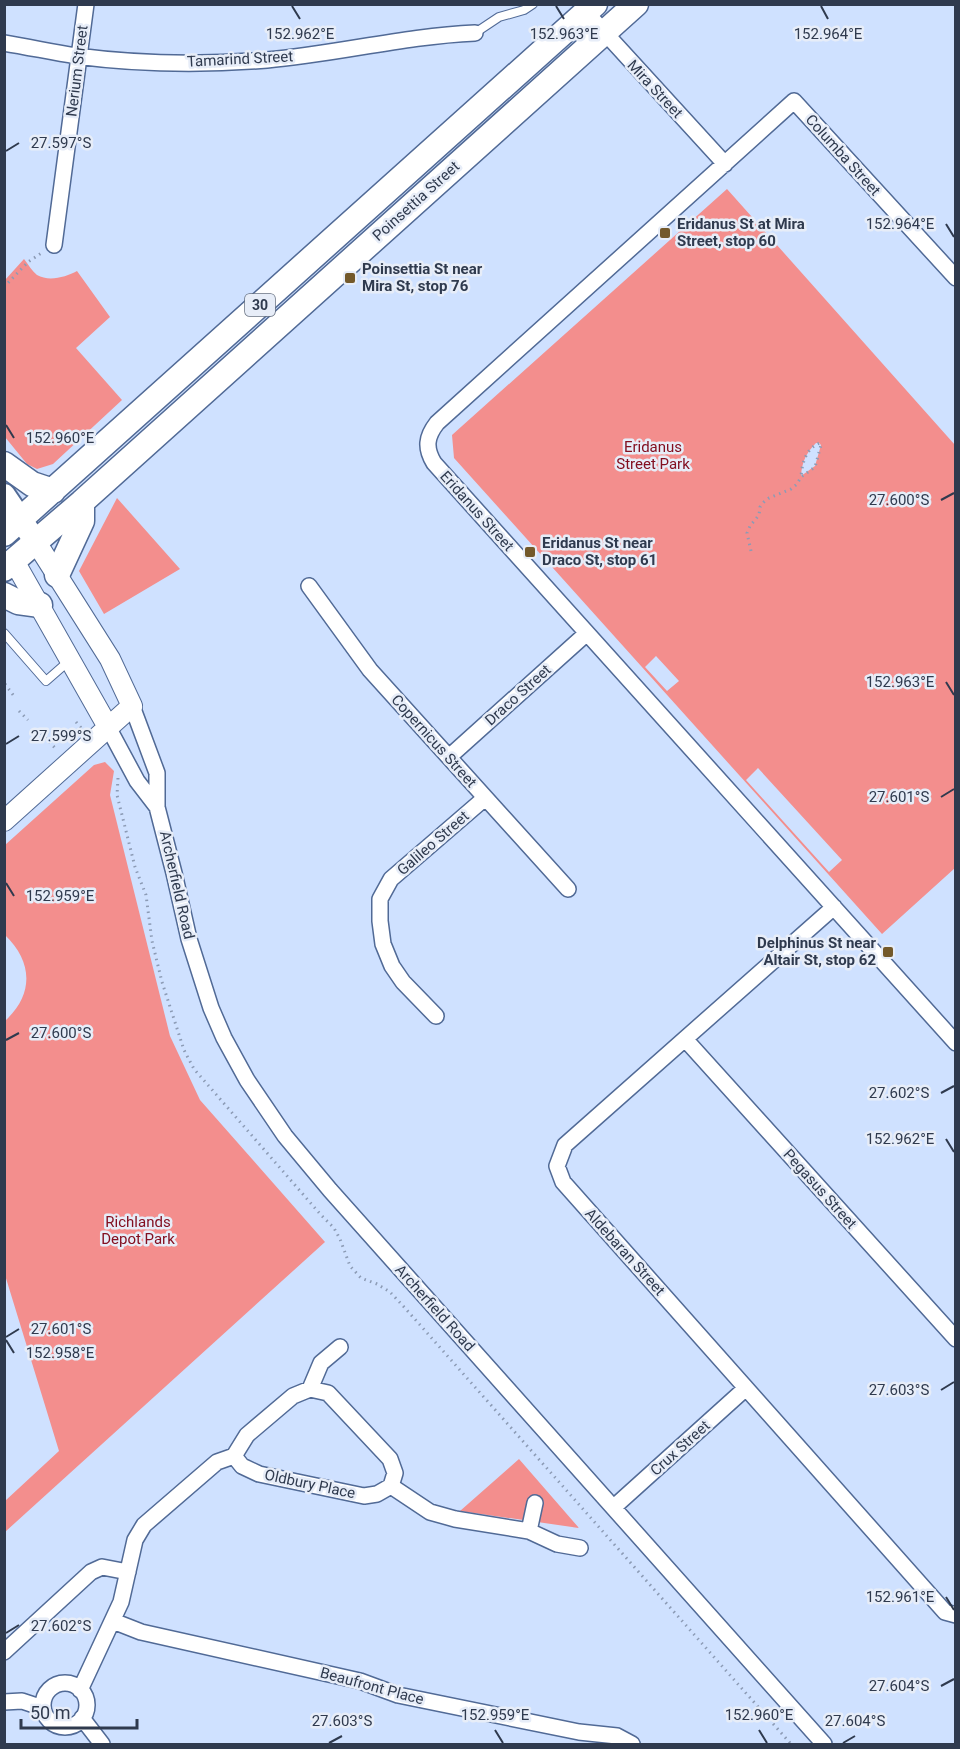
<svg xmlns="http://www.w3.org/2000/svg" width="960" height="1749" viewBox="0 0 960 1749" font-family="Roboto,sans-serif">
<style>
.green{fill:#f38e8d;fill-rule:evenodd}
.lines{fill:none;stroke-linecap:round;stroke-linejoin:round}
.service-casing{stroke:#516a96;stroke-width:10}
.minor-casing{stroke:#516a96;stroke-width:18}
.tertiary-casing{stroke:#516a96;stroke-width:22}
.secondary-casing{stroke:#516a96;stroke-width:26}
.primary-casing{stroke:#516a96;stroke-width:27}
.path{stroke:#8c9bb5;stroke-width:3;stroke-dasharray:1.5 4.5;stroke-linecap:butt}
.service{stroke:#fff;stroke-width:8}
.minor{stroke:#fff;stroke-width:15}
.tertiary{stroke:#fff;stroke-width:20}
.secondary{stroke:#fff;stroke-width:22}
.primary{stroke:#fff;stroke-width:24}
.ticks{fill:none;stroke:#2f3a4e;stroke-width:2}
.poi-dot{fill:#73592b;stroke:#e7edf8;stroke-width:2}
.labels{text-anchor:middle;dominant-baseline:central;stroke-width:5;stroke-linejoin:round;paint-order:stroke}
.shield{fill:#e7edf8;stroke:#667081;stroke-width:1.5}
.shield-label{font-size:14px;font-weight:bold;fill:#2f3a4e}
.street-label{font-size:15px;fill:#2f3a4e;stroke:#e7edf8}
.poi-label{font-size:15px;font-weight:bold;fill:#2f3a4e;stroke:#e7edf8;text-anchor:start}
.park-label{font-size:15px;fill:#831021;stroke:#e7edf8}
.ticks-label{font-size:15px;text-anchor:middle;fill:#2f3a4e;stroke:#e7edf8;stroke-width:5;stroke-linejoin:round;paint-order:stroke}
</style>
<rect width="100%" height="100%" fill="#cfe1ff"/>
<path class="green" d="M727,189L955,445V868L882,934L454,458L452,435ZM816,443H819L821,445L815,466L801,476C802,462 806,453 816,443ZM656,656L679,681L667,691L645,667ZM758,768L842,860L829,872L746,780Z
M24,259C28,264 32,271 37,275C49,282 66,277 77,271L110,317L76,348L122,400L53,464L37,469L27,464L5,437V280Z
M117,498L180,569L104,614L79,571Z
M105,762L114,771L110,795L170,1036L200,1100L325,1242L5,1532V1501L59,1451L5,1275V1021C34,994 33,962 5,935V845L94,765Z
M519,1459L579,1528L460,1511Z"/>
<g class="lines">
<g class="service-casing">
<path id="service" d="M475,33L499,17L524,10L533,4
M4,633L46,681L70,660"/>
</g>
<g class="minor-casing">
<path id="minor" d="M586,12L725,164
M4,43C28,47 52,52 76,56C137,64 206,65 267,60C337,54 405,36 475,33
M54,245L86,4
M956,278L794,101L437,423C426,437 425,448 434,463L956,1043
M309,586L370,670L568,889
M132,706L157,773V807L174,873L189,939L211,1008L224,1038L247,1080L285,1136L330,1190L824,1744
M108,727L137,781L157,807
M449,757L587,633
M834,907L565,1145L557,1166L563,1182L945,1612L956,1615
M436,1016L403,982L392,966L383,944L380,921V899L391,879L485,798
M685,1039L956,1339
M310,1389L321,1363L340,1347
M391,1486L430,1512L455,1519L529,1531L557,1544L580,1548
M614,1507L746,1388
M529,1531L535,1503
M113,1621L141,1632L360,1681L398,1695L579,1732L617,1736L632,1744
M4,1652L91,1572L102,1567L128,1572
M43 1705a22 22 0 1 1 44 0a22 22 0 1 1-44 0Z
M80,1690L121,1602L135,1540L144,1525L217,1462L234,1456L247,1435L293,1396L310,1389L328,1393L390,1459L395,1473L391,1486L377,1494L364,1496L259,1474L242,1466L234,1456
M4,1702L22,1701L43,1708
M82,1718L102,1744"/>
</g>
<g class="tertiary-casing">
<path id="tertiary" d="M14,561L108,727
M4,821L132,706L110,659L36,542"/>
</g>
<g class="secondary-casing">
<path id="secondary" d="M4,495L36,542"/>
</g>
<g class="primary-casing">
<path id="primary" d="M4,464L32,484L53,491
M4,534L595,4
M4,569L82,502L636,4
M57,575L82,521V502
M4,595L18,602L40,605"/>
</g>
<path class="path" d="M4,287L28,262L43,252
M751,551L747,533L750,526L759,515L760,507L764,502L769,498L791,489L797,484L801,477L815,467L821,445L820,443C806,448 802,463 801,477
M5,684L14,696
M19,711L28,720
M76,722L83,730
M41,733L56,749
M118,778L117,795L135,867L146,895L152,941L162,982L184,1050L194,1069L321,1215L334,1228L340,1239L350,1266L361,1278L377,1284L390,1292L405,1308L791,1744"/>
<use href="#service" class="service"/>
<use href="#minor" class="minor"/>
<use href="#tertiary" class="tertiary"/>
<use href="#secondary" class="secondary"/>
<use href="#primary" class="primary"/>
</g>
<path class="ticks" d="M292,6L300,19M556,6L564,19M821,6L828,19M6,151L19,143M946,224L954,237M6,425L14,438M941,500L954,493M946,682L954,695M6,744L19,736M941,797L954,789M6,883L14,896M6,1040L19,1033M941,1093L954,1086M946,1139L954,1152M6,1337L19,1329M6,1340L14,1353M941,1390L954,1382M946,1597L954,1610M6,1633L19,1625M941,1686L954,1679M495,1730L503,1743M759,1730L767,1743M329,1743L342,1736M843,1743L855,1736"/>
<g class="poi-dot">
<rect x="659" y="227" width="12" height="12" rx="3"/>
<rect x="344" y="272" width="12" height="12" rx="3"/>
<rect x="524" y="546" width="12" height="12" rx="3"/>
<rect x="882" y="946" width="12" height="12" rx="3"/>
</g>
<g class="labels">
<rect class="shield" x="245" y="294" width="30" height="22" rx="4.5"/>
<g class="shield-label">
<text x="260" y="305">30</text>
</g>
<g class="street-label">
<text transform="translate(240 59) rotate(-3)">Tamarind Street</text>
<text transform="translate(77 71) rotate(-83)">Nerium Street</text>
<text transform="translate(655 89) rotate(47)">Mira Street</text>
<text transform="translate(843 155) rotate(48)">Columba Street</text>
<text transform="translate(416 201) rotate(-42)">Poinsettia Street</text>
<text transform="translate(477 511) rotate(48)">Eridanus Street</text>
<text transform="translate(518 695) rotate(-42)">Draco Street</text>
<text transform="translate(434 741) rotate(48)">Copernicus Street</text>
<text transform="translate(433 843) rotate(-41)">Galileo Street</text>
<text transform="translate(177 885) rotate(77)">Archerfield Road</text>
<text transform="translate(820 1189) rotate(48)">Pegasus Street</text>
<text transform="translate(625 1252) rotate(48)">Aldebaran Street</text>
<text transform="translate(435 1308) rotate(48)">Archerfield Road</text>
<text transform="translate(680 1448) rotate(-42)">Crux Street</text>
<text transform="translate(310 1484) rotate(12)">Oldbury Place</text>
<text transform="translate(372 1686) rotate(15)">Beaufront Place</text>
</g>
<g class="poi-label">
<text x="677" y="224">Eridanus St at Mira<tspan x="677" dy="17">Street, stop 60</tspan></text>
<text x="362" y="269">Poinsettia St near<tspan x="362" dy="17">Mira St, stop 76</tspan></text>
<text x="542" y="543">Eridanus St near<tspan x="542" dy="17">Draco St, stop 61</tspan></text>
<text x="876" y="943" text-anchor="end">Delphinus St near<tspan x="876" dy="17">Altair St, stop 62</tspan></text>
</g>
<g class="park-label">
<text x="653" y="447">Eridanus<tspan x="653" dy="17">Street Park</tspan></text>
<text x="138" y="1222">Richlands<tspan x="138" dy="17">Depot Park</tspan></text>
</g>
</g>
<g class="ticks-label">
<text x="300" y="39">152.962°E</text>
<text x="828" y="39">152.964°E</text>
<text x="564" y="39">152.963°E</text>
<text x="61" y="148">27.597°S</text>
<text x="900" y="229">152.964°E</text>
<text x="60" y="443">152.960°E</text>
<text x="899" y="505">27.600°S</text>
<text x="900" y="687">152.963°E</text>
<text x="61" y="741">27.599°S</text>
<text x="899" y="802">27.601°S</text>
<text x="60" y="901">152.959°E</text>
<text x="61" y="1038">27.600°S</text>
<text x="899" y="1098">27.602°S</text>
<text x="900" y="1144">152.962°E</text>
<text x="61" y="1334">27.601°S</text>
<text x="60" y="1358">152.958°E</text>
<text x="899" y="1395">27.603°S</text>
<text x="900" y="1602">152.961°E</text>
<text x="61" y="1631">27.602°S</text>
<text x="899" y="1691">27.604°S</text>
<text x="495" y="1720">152.959°E</text>
<text x="759" y="1720">152.960°E</text>
<text x="342" y="1726">27.603°S</text>
<text x="855" y="1726">27.604°S</text>
</g>
<rect width="960" height="1749" fill="none" stroke="#2f3a4e" stroke-width="12"/>
<path d="M21 1719v9h116v-9" fill="none" stroke="#2f3a4e" stroke-width="3"/>
<text x="30" y="1719" font-size="18" fill="#2f3a4e" stroke="#e7edf8" stroke-width="4.5" paint-order="stroke">50 m</text>
</svg>
